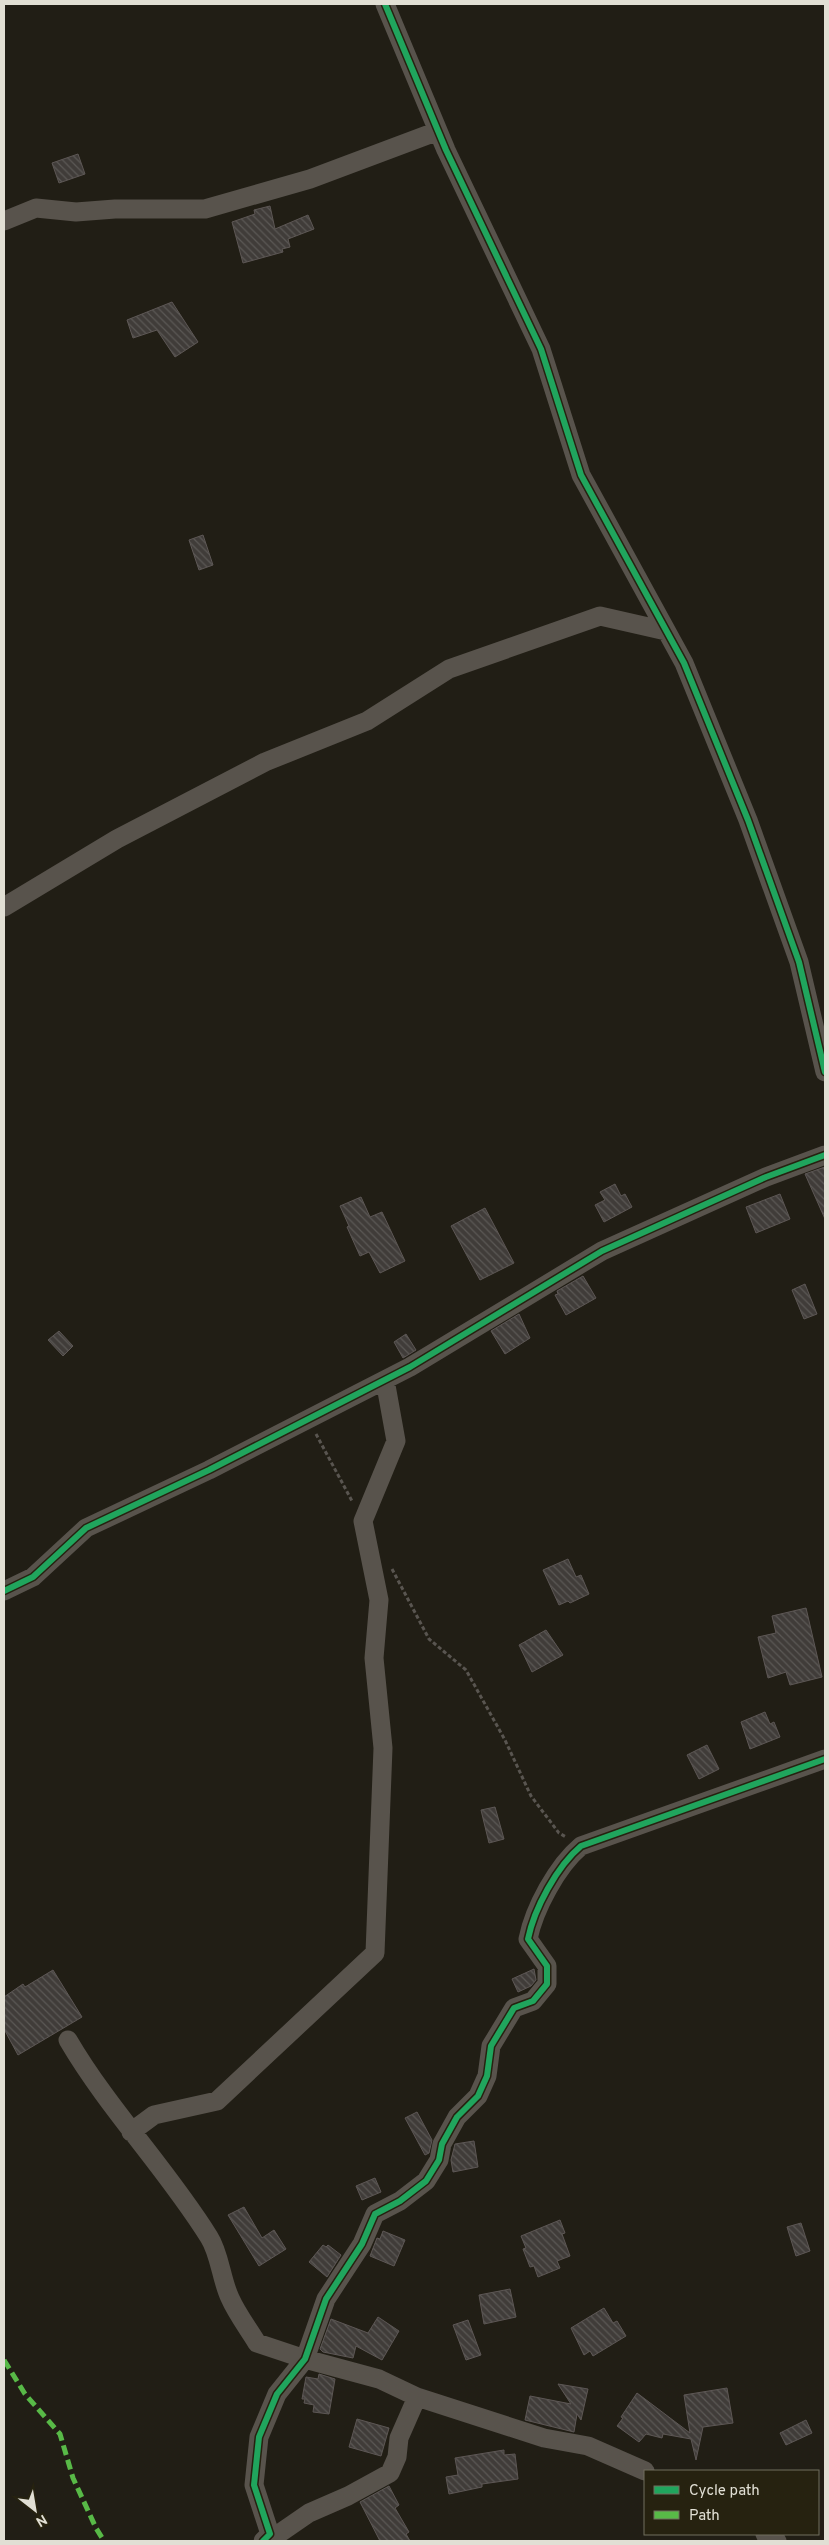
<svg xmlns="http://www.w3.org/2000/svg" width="829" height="2545" viewBox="0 0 829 2545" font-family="Overpass,sans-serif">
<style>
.building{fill:url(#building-back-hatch);stroke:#5d5755}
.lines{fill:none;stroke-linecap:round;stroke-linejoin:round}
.path{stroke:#595550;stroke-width:3;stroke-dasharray:4 2.5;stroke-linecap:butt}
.minor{stroke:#58534c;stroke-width:19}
.quiet{stroke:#58b947;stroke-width:5;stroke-dasharray:10 5;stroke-linecap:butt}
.cycleway-casing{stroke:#262210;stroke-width:9}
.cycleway{stroke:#20a55d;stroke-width:6}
</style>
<defs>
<pattern id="building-back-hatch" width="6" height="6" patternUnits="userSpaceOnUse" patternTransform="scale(1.25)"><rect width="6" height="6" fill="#403c39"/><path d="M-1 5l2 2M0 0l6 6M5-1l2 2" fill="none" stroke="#5b5855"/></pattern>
</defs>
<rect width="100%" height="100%" fill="#211e15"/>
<path class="building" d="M78,154L85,174L59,183L52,163Z
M270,206L275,229L308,215L314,229L288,239L290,247L282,249L283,252L243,263L232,222L255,214L254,210Z
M172,302L198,342L175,357L157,330L133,338L127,320Z
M203,535L213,565L199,570L189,540Z
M825,1167V1219L805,1174Z
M615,1184L621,1196L625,1194L632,1207L604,1222L595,1205L605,1200L600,1192Z
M780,1194L790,1219L756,1233L746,1207Z
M361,1197L370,1217L382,1212L405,1261L380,1273L369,1252L360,1256L347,1227L349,1226L340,1206Z
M485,1208L514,1263L480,1280L451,1226Z
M583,1276L596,1298L566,1315L555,1295L558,1294L557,1291Z
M805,1284L817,1314L804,1319L792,1290Z
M519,1314L530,1338L505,1354L491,1331Z
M59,1331L73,1346L63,1356L48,1340Z
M406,1334L416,1350L403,1358L394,1342Z
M568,1559L576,1577L581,1575L589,1594L570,1603L568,1601L559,1605L543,1570Z
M806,1608L822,1677L790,1685L786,1672L768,1678L758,1637L776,1633L772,1616Z
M546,1630L563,1655L532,1672L519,1645Z
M765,1712L770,1724L774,1722L780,1737L750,1749L741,1722Z
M707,1745L719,1769L699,1779L687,1755Z
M495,1807L504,1839L489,1843L481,1810Z
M534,1969L536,1980L531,1986L518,1992L512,1979Z
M53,1970L82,2017L18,2055L4,2029V1997L23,1984L25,1987Z
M417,2112L432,2140L429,2153L425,2155L405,2118Z
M474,2141L478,2167L453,2172L451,2160L455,2144Z
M375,2178L381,2192L362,2200L356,2186Z
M244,2207L262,2238L274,2230L286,2249L259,2266L228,2215Z
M560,2220L565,2233L562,2234L570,2256L557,2261L560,2268L538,2277L534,2266L530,2267L523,2249L526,2248L521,2236Z
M801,2223L810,2251L796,2256L787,2227Z
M383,2231L405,2240L394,2266L370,2256L377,2238L380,2239Z
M323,2245L326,2247L328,2245L341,2255L327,2277L309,2262Z
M510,2289L516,2317L484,2324L479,2295Z
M604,2308L613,2323L617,2321L626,2336L593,2356L590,2351L584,2355L571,2328Z
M378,2317L399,2331L382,2360L356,2346L353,2358L323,2352L320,2349L331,2319L368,2333Z
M468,2320L481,2355L466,2360L453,2325Z
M319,2374L335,2379L329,2414L313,2412L314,2405L304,2403L305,2399H302L306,2377L318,2379Z
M558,2384L588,2389L581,2420L577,2414L574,2432L525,2420L530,2396L571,2404Z
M727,2388L733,2423L703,2427L696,2460L691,2439L663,2434L662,2438L646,2434L639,2442L617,2426L623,2418L621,2417L637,2393L690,2433L684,2395Z
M357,2419L389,2428L381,2456L349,2447Z
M806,2420L812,2433L786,2445L780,2433Z
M504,2450V2455L515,2454L518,2479L482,2484V2487L449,2494L446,2477L458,2475L455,2458Z
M389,2486L399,2505L395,2508L409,2532L406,2534L410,2541H380L360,2502Z"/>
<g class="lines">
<path class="path" d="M316,1434L352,1501
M392,1569L429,1639L466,1670L505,1740L531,1796L559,1833L566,1837"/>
<path class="minor" d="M385,4L446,150L541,349L581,475L684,663L748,820L799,962L825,1072
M4,221L36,208L76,212L115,209H205L310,179L438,131
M4,907L117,839L265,762L367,721L449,669L600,616L666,631
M4,1591L33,1577L86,1528L209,1470L410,1367L602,1251L766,1177L825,1155
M68,2040C109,2110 166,2168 209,2237C220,2254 221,2279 230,2298C237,2314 248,2328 257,2343L305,2359L379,2379L417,2397L544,2438L588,2446L645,2471
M131,2132L154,2115L217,2101L375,1953L383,1748L374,1658L379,1600L363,1521L396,1441L385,1380
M270,2534L280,2533L309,2513L348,2496L390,2473L397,2457L399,2438L417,2397
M765,2534L777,2541
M263,2541L270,2534L254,2485L259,2437L277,2394L305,2359L326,2299L362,2244L375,2214L400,2201L426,2181L439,2160L442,2144L457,2117L478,2096L487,2076L491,2046L514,2008L533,2001L547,1984V1966L528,1939C534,1909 557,1866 581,1846L825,1759"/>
<path class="quiet" d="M4,2360L25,2394L60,2434L73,2478L96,2528L104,2541"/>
<g class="cycleway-casing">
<path id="cycleway" d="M385,4L446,150L541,349L581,475L684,663L748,820L799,962L825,1072
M4,1591L33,1577L86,1528L209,1470L410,1367L602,1251L766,1177L825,1155
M263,2541L270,2534L254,2485L259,2437L277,2394L305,2359L326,2299L362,2244L375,2214L400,2201L426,2181L439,2160L442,2144L457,2117L478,2096L487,2076L491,2046L514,2008L533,2001L547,1984V1966L528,1939C534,1909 557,1866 581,1846L825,1759"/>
</g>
<use href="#cycleway" class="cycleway"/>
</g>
<rect width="829" height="2545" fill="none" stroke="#e1dfd4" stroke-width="10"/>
<rect x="644" y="2470" width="175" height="65" fill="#262210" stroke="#716e5e"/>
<rect x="654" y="2486" width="25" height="8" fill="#20a55d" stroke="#716e5e"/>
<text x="689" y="2495" font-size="15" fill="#e1dfd4">Cycle path</text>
<rect x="654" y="2511" width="25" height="8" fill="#58b947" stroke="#716e5e"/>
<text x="689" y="2520" font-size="15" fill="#e1dfd4">Path</text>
<g transform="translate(35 2510) rotate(149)" stroke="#262210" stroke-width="4" paint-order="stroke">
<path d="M0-4L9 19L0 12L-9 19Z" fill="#e1dfd4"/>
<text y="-8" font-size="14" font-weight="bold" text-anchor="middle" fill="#e1dfd4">N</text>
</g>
</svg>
